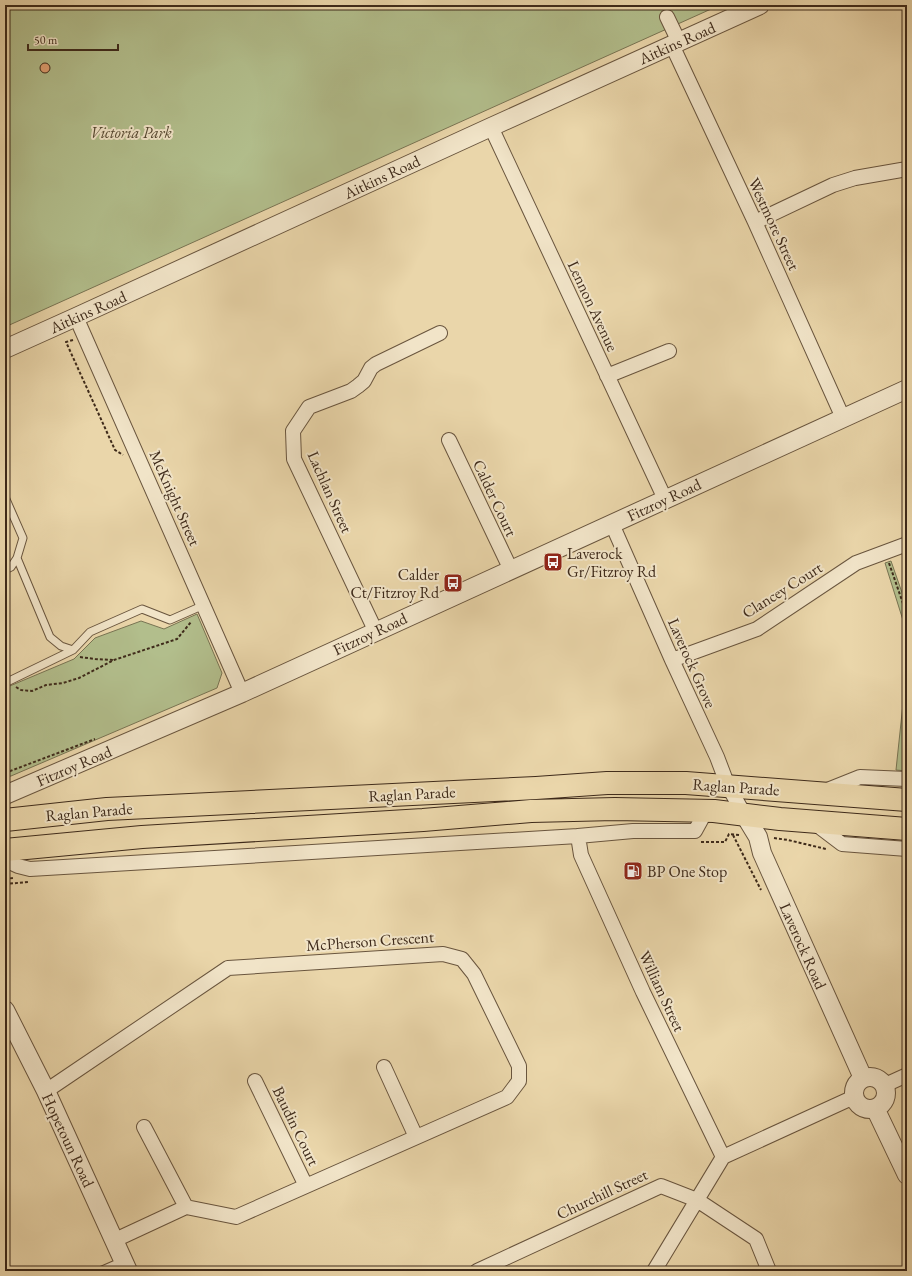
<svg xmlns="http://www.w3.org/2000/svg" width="912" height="1276" viewBox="0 0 912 1276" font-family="'EB Garamond',serif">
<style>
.green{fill:#b2be8c;stroke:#787453}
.building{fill:#e2a173;stroke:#3e2a1a}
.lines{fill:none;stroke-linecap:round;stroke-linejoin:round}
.service-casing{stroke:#69553e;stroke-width:9}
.minor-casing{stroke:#69553e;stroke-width:16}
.tertiary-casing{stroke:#69553e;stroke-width:20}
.trunk-casing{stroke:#3e2a1a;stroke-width:24}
.path{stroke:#3e2a1a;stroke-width:2;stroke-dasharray:3 2;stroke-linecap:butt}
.service{stroke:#f1e4c8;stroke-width:7}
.minor{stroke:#f1e4c8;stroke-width:14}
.tertiary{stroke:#f1e4c8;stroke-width:18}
.trunk{stroke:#ead6aa;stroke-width:22}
.labels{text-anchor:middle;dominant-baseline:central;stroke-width:4;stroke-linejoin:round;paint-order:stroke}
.street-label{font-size:16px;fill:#3e2a1a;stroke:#f1e4c8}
.park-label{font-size:16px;font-style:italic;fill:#554831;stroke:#f1e4c8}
.poi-label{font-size:16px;fill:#3e2a1a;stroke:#f1e4c8;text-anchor:start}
</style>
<rect width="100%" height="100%" fill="#ead6aa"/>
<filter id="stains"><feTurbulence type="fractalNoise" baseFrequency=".005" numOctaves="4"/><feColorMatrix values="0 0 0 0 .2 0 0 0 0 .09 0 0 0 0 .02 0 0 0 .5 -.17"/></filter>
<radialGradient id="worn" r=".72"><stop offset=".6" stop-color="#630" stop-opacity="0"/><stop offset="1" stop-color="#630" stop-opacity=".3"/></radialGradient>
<path class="green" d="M5,5H720L5,327Z
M891,561L907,607V633L885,563Z
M197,614L222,673L217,688L11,776L5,777V688L74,659L95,638L141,621L164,629Z
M907,645V771L896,770L907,666Z"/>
<path class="building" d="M40 68a5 5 0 1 1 10 0a5 5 0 1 1-10 0Z"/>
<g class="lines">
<g class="service-casing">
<path id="service" d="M5,497L23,538L17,558L11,567L5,570
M17,558L50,637L61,646L73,650
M5,683L73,650L90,632L142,609L170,620L204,605
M100,1271L123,1261"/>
</g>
<g class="minor-casing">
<path id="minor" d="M667,17L679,42
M672,45L755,222L843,418
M491,127L665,499
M755,222L833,185L855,178L907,169
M76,317L242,693
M607,376L669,351
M449,440L511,570
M612,524L672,660L717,757L728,786L744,814
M376,632L294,459L293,431L309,407L351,391L358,386L364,381L371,368L376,364L440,333
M672,660L757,629L856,563L907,544
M825,791L860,777L907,779
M813,822L842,844L907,849
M578,836L581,855L643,992L723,1157
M5,860L18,866L30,869L578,836L633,831H695L706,811
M384,1067L416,1137
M255,1081L306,1186
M885,1085L907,1075
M46,1091L228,968L443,954L462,959L474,974L519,1066V1081L507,1097L236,1217L186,1207L115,1240
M144,1127L186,1207
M477,1271L661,1186L697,1200L756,1239L769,1271
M654,1271L723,1157L854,1097"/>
</g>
<g class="tertiary-casing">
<path id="tertiary" d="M5,349L76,317L491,127L760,5
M5,795L242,693L907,389
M744,814L758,837L762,853L863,1078
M5,1010L46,1091L128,1271
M854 1093a16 16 0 1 1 32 0a16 16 0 1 1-32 0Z
M875,1108L907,1175"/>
</g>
<g class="trunk-casing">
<path id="trunk" d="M5,820L107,809L536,788L607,783H686L907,800
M5,850L142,837L423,820L531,811L615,809L714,811L780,819L907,829"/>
</g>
<path class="path" d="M73,340L66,342L115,450L123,455
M889,563L907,615
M80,657L95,659L113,660
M16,687L21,690L32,691L46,685L63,683L79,678L114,660L177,639L191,622
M5,773L95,739
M733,835L761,890
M774,838L788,840L826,849
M701,842H725L729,834L740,835
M5,879L13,878
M5,884L28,882"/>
<use href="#service" class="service"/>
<use href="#minor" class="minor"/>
<use href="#tertiary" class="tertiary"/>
<use href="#trunk" class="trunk"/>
</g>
<defs>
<g id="bus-square" transform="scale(1)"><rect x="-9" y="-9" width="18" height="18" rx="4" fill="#8f2418" stroke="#f1e4c8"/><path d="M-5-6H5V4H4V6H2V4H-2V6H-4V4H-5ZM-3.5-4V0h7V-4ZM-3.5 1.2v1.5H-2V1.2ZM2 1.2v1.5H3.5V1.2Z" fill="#fff"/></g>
<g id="fuel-square" transform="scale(1)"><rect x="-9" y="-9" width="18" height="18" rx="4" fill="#8f2418" stroke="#f1e4c8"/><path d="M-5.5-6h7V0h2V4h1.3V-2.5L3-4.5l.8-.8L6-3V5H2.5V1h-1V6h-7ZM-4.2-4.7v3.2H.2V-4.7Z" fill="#fff"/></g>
</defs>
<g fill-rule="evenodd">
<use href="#bus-square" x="553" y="562"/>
<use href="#bus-square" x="453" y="583"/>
<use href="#fuel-square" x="633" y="871"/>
</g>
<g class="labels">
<g class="street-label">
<text transform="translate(677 43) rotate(-24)">Aitkins Road</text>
<text transform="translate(382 177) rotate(-25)">Aitkins Road</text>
<text transform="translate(774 224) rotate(65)">Westmore Street</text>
<text transform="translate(593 306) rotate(65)">Lennon Avenue</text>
<text transform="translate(88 312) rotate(-24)">Aitkins Road</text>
<text transform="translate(330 492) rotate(66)">Lachlan Street</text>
<text transform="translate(175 498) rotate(66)">McKnight Street</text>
<text transform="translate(495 498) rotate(65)">Calder Court</text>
<text transform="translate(664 500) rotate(-25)">Fitzroy Road</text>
<text transform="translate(782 590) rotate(-32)">Clancey Court</text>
<text transform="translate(370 634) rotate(-25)">Fitzroy Road</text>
<text transform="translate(692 663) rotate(66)">Laverock Grove</text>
<text transform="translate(74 766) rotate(-23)">Fitzroy Road</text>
<text transform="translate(736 787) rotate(4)">Raglan Parade</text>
<text transform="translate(412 794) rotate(-3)">Raglan Parade</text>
<text transform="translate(89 812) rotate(-5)">Raglan Parade</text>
<text transform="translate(370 941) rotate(-4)">McPherson Crescent</text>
<text transform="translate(803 946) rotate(66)">Laverock Road</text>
<text transform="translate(662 991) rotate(65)">William Street</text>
<text transform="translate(296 1126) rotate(64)">Baudin Court</text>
<text transform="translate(68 1140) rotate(65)">Hopetoun Road</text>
<text transform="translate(602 1194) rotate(-25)">Churchill Street</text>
</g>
<g class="park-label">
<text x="131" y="132">Victoria Park</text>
</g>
<g class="poi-label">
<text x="567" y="553">Laverock<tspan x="567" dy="18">Gr/Fitzroy Rd</tspan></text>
<text x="439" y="574" text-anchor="end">Calder<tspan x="439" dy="18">Ct/Fitzroy Rd</tspan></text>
<text x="647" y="871">BP One Stop</text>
</g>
</g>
<rect width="912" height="1276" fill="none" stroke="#ead6aa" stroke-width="20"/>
<rect x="6" y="6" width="900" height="1264" fill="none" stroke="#3e2a1a" stroke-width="2"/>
<rect x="10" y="10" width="892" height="1256" fill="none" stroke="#3e2a1a"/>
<path d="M28 44v6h90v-6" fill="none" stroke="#3e2a1a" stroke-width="2"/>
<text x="34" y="44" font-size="12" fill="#3e2a1a" stroke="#f1e4c8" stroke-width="3" paint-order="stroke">50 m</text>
<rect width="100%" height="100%" filter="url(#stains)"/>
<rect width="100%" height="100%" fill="url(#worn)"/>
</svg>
